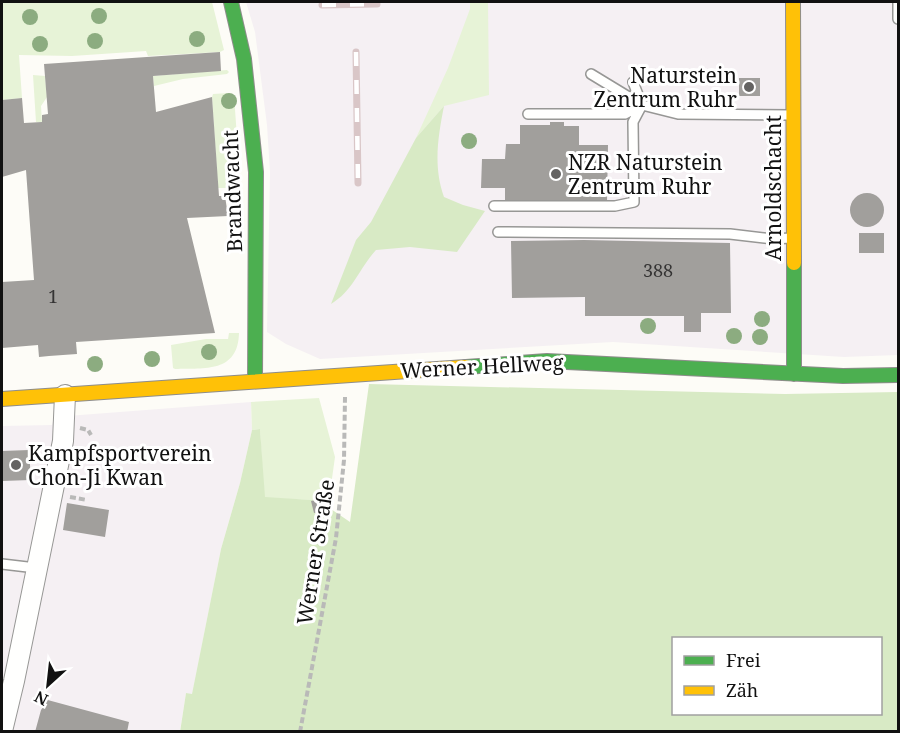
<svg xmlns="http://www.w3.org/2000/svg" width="900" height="733" viewBox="0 0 900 733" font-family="'Noto Serif',serif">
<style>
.industrial{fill:#f5f0f3}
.green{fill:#e7f3d7}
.forest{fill:#d8eac5;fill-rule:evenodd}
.building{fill:#a19f9c}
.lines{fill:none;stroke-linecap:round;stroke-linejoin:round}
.lane-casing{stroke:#979795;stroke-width:12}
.street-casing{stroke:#979795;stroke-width:22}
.fast-casing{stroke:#8e8d8b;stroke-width:16}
.slow-casing{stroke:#8e8d8b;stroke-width:16}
.path{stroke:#b9b9b8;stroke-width:4;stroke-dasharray:6 3;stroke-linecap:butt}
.lane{stroke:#fffffe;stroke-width:9}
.street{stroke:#fffffe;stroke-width:20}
.fast{stroke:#4caf50;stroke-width:14}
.slow{stroke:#ffc107;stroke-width:14}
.rail-casing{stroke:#d9c6c7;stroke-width:7}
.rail{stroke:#fff;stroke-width:4.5;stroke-dasharray:14;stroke-linecap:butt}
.tree{fill:#8cac80}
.poi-dot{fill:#646362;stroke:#fff;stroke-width:2}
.labels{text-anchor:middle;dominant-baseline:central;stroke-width:6;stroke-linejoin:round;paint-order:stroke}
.number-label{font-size:18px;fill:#353434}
.poi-label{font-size:21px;fill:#111;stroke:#fff;text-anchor:start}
.street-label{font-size:21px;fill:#111;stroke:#fff}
</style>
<rect width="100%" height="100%" fill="#fdfcf7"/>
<path class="industrial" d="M246,2H898V355L844,357L613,342L320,359L286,344L267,332L270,172L267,125L255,32Z
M251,402L252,430L240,483L221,549L192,695L186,693L180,731H2V426L52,425L54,417Z"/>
<path class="green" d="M2,2H212L224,50L220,52L148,56L146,51L72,56L19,55L22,98L2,100Z
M470,2H488L489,95L444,106L416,138L448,68L470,9Z
M227,70L229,72L227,74L183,79L154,86L153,76Z
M33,75L45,76L47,97L41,106L42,122H36Z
M229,93L234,95L240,181L231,182L232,188H218L212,97L213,94Z
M229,333H239C238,373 205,368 175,369L173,368L171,345L206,339H228Z
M319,398L335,457L328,507L312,500L264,498L260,429L252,430L251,402Z"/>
<path class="forest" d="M444,106C438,137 433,166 444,197L463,205L485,211L457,252L410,247L376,250C358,270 354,290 331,304L356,240L371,222L416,138Z
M369,384L785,394L898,392V731L180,732L186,693L192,694L221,549L240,483L252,430L260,429L265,497L312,500L328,507L350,522ZM674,638H880V714H674Z"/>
<path class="building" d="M220,52L221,71L153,76L156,112L212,97L219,196H225L228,216L187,218L215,333L76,342L77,354L49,356L39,357L38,345L2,348V282L34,280L26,170L2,177V100L22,98L24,123L42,122V115L48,114L44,64Z
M739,78H760V96H739Z
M550,122H564V126H579V145H608L607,202L505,201V188H481L482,159H505L506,144H520V125H550Z
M850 210a17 17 0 1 1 34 0a17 17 0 1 1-34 0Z
M859,233H884V253H859Z
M584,240L730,243L731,313H701V332H684V316H585V297L512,298L511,241Z
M29,450L31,480L2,481V451Z
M321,499L323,511L314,513L311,501Z
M67,503L109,510L105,537L63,530Z
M44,699L129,722L127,732H35Z"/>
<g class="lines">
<g class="lane-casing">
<path id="lane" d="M898,2V19
M591,74L642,105
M528,114H625L642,105L678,114L791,115
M494,206H615L634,202L633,122L642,105L633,82
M498,232L730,234L773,239L791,238
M2,564L36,568"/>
</g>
<g class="street-casing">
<path id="street" d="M2,731L14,681L63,441L65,395"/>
</g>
<g class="fast-casing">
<path id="fast" d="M231,2L244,59L256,172L255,381
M794,263V374
M466,367L547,361L843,376L898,375"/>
</g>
<g class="slow-casing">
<path id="slow" d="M793,2L794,263
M2,399L466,367"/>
</g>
<path class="path" d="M80,428L88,430L91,435
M70,497L87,500
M300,732L336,538L344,460L345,397"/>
<use href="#lane" class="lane"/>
<use href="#street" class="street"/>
<use href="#fast" class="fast"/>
<use href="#slow" class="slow"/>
<g class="rail-casing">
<path id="rail" d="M322,5L377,4
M356,52L358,183"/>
</g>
<use href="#rail" class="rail"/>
</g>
<g class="tree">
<circle cx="99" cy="16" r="8"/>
<circle cx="30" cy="17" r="8"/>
<circle cx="197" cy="39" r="8"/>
<circle cx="95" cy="41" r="8"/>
<circle cx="40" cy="44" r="8"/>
<circle cx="229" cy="101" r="8"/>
<circle cx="469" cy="141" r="8"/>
<circle cx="762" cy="319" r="8"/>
<circle cx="648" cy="326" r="8"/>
<circle cx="734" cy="336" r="8"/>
<circle cx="760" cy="337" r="8"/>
<circle cx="209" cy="352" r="8"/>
<circle cx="152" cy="359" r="8"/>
<circle cx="95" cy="364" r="8"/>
</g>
<g class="poi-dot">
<circle cx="749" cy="87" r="6"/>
<circle cx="556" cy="174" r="6"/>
<circle cx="16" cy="465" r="6"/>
</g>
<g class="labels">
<g class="number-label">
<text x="658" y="270">388</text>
<text x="53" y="296">1</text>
</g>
<g class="poi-label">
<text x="737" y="75" text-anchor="end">Naturstein<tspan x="737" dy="24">Zentrum Ruhr</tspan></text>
<text x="568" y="162">NZR Naturstein<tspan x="568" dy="24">Zentrum Ruhr</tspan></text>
<text x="28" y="453">Kampfsportverein<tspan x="28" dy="24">Chon-Ji Kwan</tspan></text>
</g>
<g class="street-label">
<text transform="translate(773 188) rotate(-90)">Arnoldschacht</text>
<text transform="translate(232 191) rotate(-92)">Brandwacht</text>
<text transform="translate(482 366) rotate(-3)">Werner Hellweg</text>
<text transform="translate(315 552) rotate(-81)">Werner Straße</text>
</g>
</g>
<rect width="900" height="733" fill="none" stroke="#111111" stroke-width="6"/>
<rect x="672" y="637" width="210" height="78" fill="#ffffff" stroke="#a0a0a0" stroke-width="1.5"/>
<rect x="684" y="656" width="30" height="9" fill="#4caf50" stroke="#a0a0a0" stroke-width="1.5"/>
<text x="726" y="667" font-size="18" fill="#111111">Frei</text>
<rect x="684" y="686" width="30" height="9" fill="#ffc107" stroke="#a0a0a0" stroke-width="1.5"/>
<text x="726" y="697" font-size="18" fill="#111111">Zäh</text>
<g transform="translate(48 685) rotate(207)" stroke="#ffffff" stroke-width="4.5" paint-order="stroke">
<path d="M0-4.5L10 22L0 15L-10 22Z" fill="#111111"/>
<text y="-9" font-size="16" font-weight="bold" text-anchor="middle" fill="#111111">N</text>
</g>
</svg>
